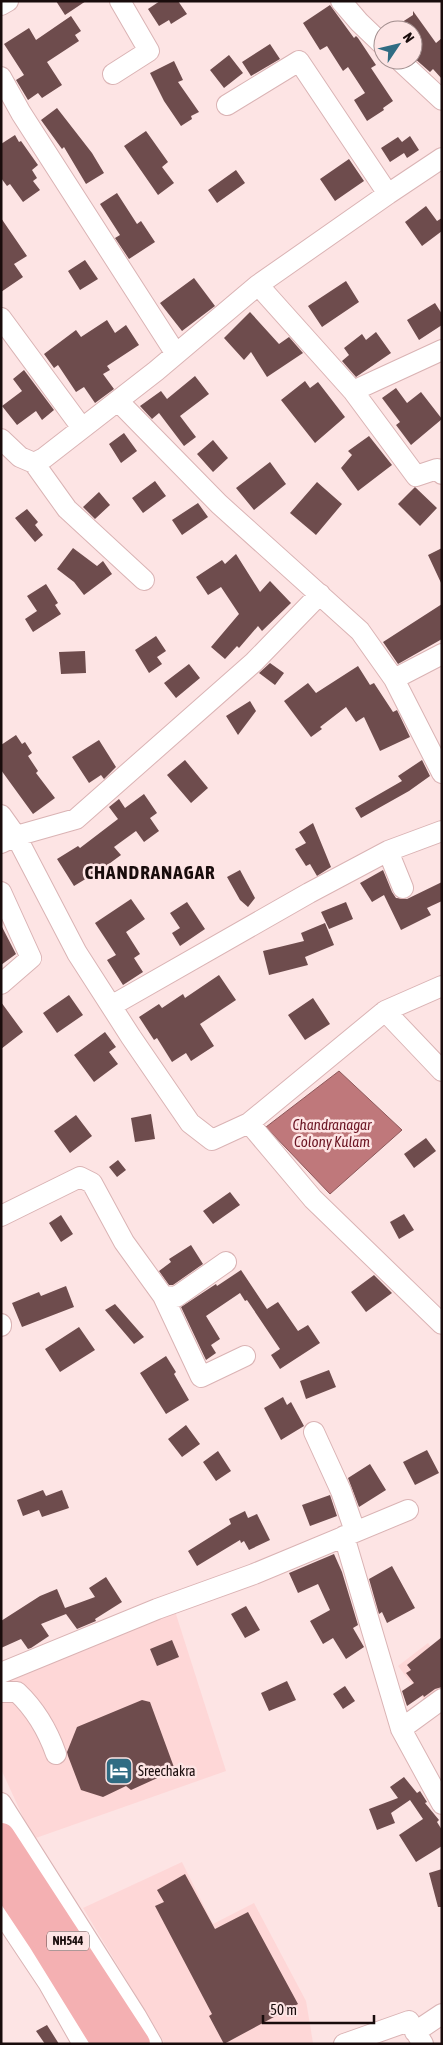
<svg xmlns="http://www.w3.org/2000/svg" width="443" height="2045" viewBox="0 0 443 2045" font-family="'Asap Condensed',sans-serif">
<style>
.built{fill:#fed7d7}
.water{fill:#bf787b;stroke:#8d585a}
.building{fill:#6e4c4d}
.lines{fill:none;stroke-linecap:round;stroke-linejoin:round}
.minor-casing{stroke:#dab3b4;stroke-width:22}
.highway-casing{stroke:#d1cece;stroke-width:30}
.minor{stroke:#fff;stroke-width:20}
.highway{stroke:#f4b0b2;stroke-width:28}
.labels{text-anchor:middle;dominant-baseline:central;stroke-width:5;stroke-linejoin:round;paint-order:stroke}
.shield{fill:#fde4e4;stroke:#5d4d4d;stroke-width:1}
.shield-label{font-size:12px;font-weight:bold;fill:#190c0c}
.poi-label{font-size:14px;fill:#190c0c;stroke:#fde4e4;text-anchor:start}
.water-label{font-size:15px;font-style:italic;fill:#6b1523;stroke:#fde4e4}
.district-label{font-size:19px;font-weight:bold;letter-spacing:1px;fill:#190c0c;stroke:#fde4e4}
</style>
<rect width="100%" height="100%" fill="#fde4e4"/>
<path class="built" d="M174,1608L226,1771L33,1839L1,1769V1681Z
M428,1643L442,1661V1694L428,1705L398,1666Z
M182,1862L213,1924L254,1903L306,2001L313,2043L165,2044L83,1908Z"/>
<path class="water" d="M339,1071L402,1130L330,1194L266,1127Z"/>
<path class="building" d="M56,1H86L65,15Z
M160,1H178L187,14L171,24L169,20L159,26L148,9Z
M330,5L354,38L356,36L358,38L376,65L371,68L393,101L383,108L384,110L367,121L354,100L365,93L348,67L343,71L327,46L320,50L303,23Z
M413,11L436,43L442,38V79L433,69L430,72L413,57V30H390L413,15Z
M71,16L81,31L75,35L79,41L47,62L62,85L42,98L38,93L28,100L16,80L24,75L4,44L29,28L36,40Z
M270,44L280,59L251,76L242,62Z
M229,55L243,73L224,88L210,70Z
M174,61L183,80L178,82L199,112L191,116L192,119L181,126L164,101L150,73Z
M57,108L92,153L104,173L86,184L64,147L62,149L41,120Z
M146,131L168,162L162,167L174,183L158,195L124,146Z
M15,135L19,142L21,141L38,165L32,170L37,178L33,181L40,190L23,202L10,184L7,186L1,178V144Z
M410,136L419,150L407,158L404,153L390,162L381,148L398,137L402,142Z
M349,159L364,181L335,201L320,179Z
M236,170L245,183L217,203L208,190Z
M117,193L137,224L141,221L155,242L129,259L115,238L120,235L100,204Z
M426,206L437,221L442,218V231L422,246L405,222Z
M1,218L27,256L14,264L23,277L1,292Z
M85,260L98,279L80,290L68,271Z
M194,278L215,306L182,331L160,303Z
M346,281L359,302L322,327L308,306Z
M435,303L442,314V325L419,340L407,320Z
M250,312L279,344L289,337L303,353L267,377L251,352L244,360L224,338Z
M107,320L115,333L126,325L139,345L107,366L110,370L103,374L114,389L95,403L84,387L76,392L58,365L54,368L44,354L76,330L81,337Z
M376,332L391,353L356,377L342,361L349,355L344,348L362,334L366,340Z
M24,370L54,410L42,420L36,411L17,425L2,406L22,391L13,379Z
M195,376L209,394L180,416L196,437L184,446L159,413L152,419L140,406L161,391L167,399Z
M305,381L310,388L318,382L345,417L315,443L281,400Z
M396,388L407,403L421,392L442,419L411,445L396,425L400,422L382,398Z
M124,433L137,451L121,463L109,444Z
M369,436L392,465L358,491L341,468L352,455L348,451Z
M213,440L228,458L213,472L197,454Z
M270,462L286,484L254,510L236,488Z
M155,481L166,496L143,513L132,498Z
M317,482L342,504L316,535L290,513Z
M415,487L437,508L420,526L398,504Z
M99,492L110,505L95,519L83,507Z
M198,503L208,517L182,535L172,520Z
M27,509L38,522L35,525L43,535L35,542L15,518Z
M73,548L97,566L103,561L112,574L84,595L74,582L57,569Z
M442,548V585L428,555Z
M236,554L260,592L270,581L291,603L262,631L258,626L239,648L237,646L225,659L211,647L239,614L221,587L208,595L196,577L222,560L225,564Z
M46,584L58,603L55,605L61,614L33,632L25,619L37,611L27,596Z
M442,604V639L398,664L383,642Z
M156,636L166,651L157,657L162,664L149,673L135,650Z
M85,651L86,673L61,674L59,652Z
M270,663L284,673L275,685L259,673Z
M189,664L200,678L176,698L164,683Z
M358,666L370,685L374,683L393,712L397,710L410,737L380,751L364,717L356,722L346,707L320,727L322,729L311,737L284,701L308,683L316,693Z
M250,701L256,711L238,735L226,716Z
M16,735L22,744L25,742L32,753L28,756L38,771L36,773L55,798L33,814L1,770V745Z
M99,740L116,767L104,779L101,775L89,783L72,757Z
M185,760L208,788L191,803L167,775Z
M422,760L430,776L409,791L361,818L355,808L402,781L398,776Z
M144,794L157,813L150,818L159,831L144,842L136,831L114,847L121,855L102,869L74,886L57,859L78,846L80,848L118,819L109,807L119,799L125,808Z
M313,823L331,867L317,876L310,864L306,866L295,849L306,843L299,832Z
M240,870L255,898L248,907L240,900L227,877Z
M383,870L392,892L396,898L407,899L442,882V901L427,908L431,915L401,930L384,895L372,902L360,883Z
M131,899L145,919L126,932L140,954L134,958L143,972L123,985L107,960L116,955L95,923Z
M187,902L205,929L180,946L172,933L180,928L170,913Z
M346,902L353,919L329,929L321,912Z
M325,923L334,945L305,957L308,965L269,975L263,951L304,941L301,933Z
M1,925L16,954L1,965Z
M219,975L236,1000L200,1024L214,1046L191,1061L186,1053L172,1062L157,1038L154,1040L139,1017L159,1004L162,1008L183,994L185,998Z
M69,995L83,1015L57,1033L43,1013Z
M313,998L330,1024L305,1040L288,1015Z
M1,1002L23,1032L1,1049Z
M105,1032L116,1047L109,1052L118,1064L94,1082L74,1055Z
M151,1114L155,1139L135,1142L131,1118Z
M76,1115L92,1136L70,1153L54,1131Z
M426,1138L436,1151L414,1168L404,1154Z
M118,1160L126,1170L117,1177L109,1167Z
M230,1192L240,1205L213,1224L203,1211Z
M404,1214L414,1230L399,1239L390,1222Z
M61,1215L73,1234L61,1242L49,1223Z
M191,1245L203,1264L173,1285H169L159,1271L171,1262L169,1259Z
M241,1270L267,1309L278,1302L298,1331L308,1325L320,1343L280,1369L271,1355L280,1349L247,1300L245,1301L240,1293L206,1316L220,1339L211,1345L216,1353L206,1360L181,1307L216,1284L217,1286Z
M374,1275L392,1293L366,1312L351,1292Z
M66,1286L74,1307L22,1327L12,1303L39,1292L41,1296Z
M115,1304L144,1337L134,1344L105,1310Z
M79,1327L95,1350L60,1372L45,1349Z
M166,1356L176,1372L174,1374L189,1400L166,1414L140,1373Z
M329,1370L336,1387L306,1399L300,1381Z
M283,1397L287,1405L291,1402L304,1426L281,1440L264,1408Z
M186,1425L200,1444L182,1457L168,1439Z
M427,1450L439,1473L415,1485L403,1462Z
M218,1451L231,1471L216,1481L203,1462Z
M370,1464L386,1490L359,1507L348,1478Z
M43,1490L46,1496L62,1490L69,1508L42,1517L39,1510L23,1516L17,1500Z
M330,1495L337,1516L310,1526L302,1505Z
M245,1511L248,1518L257,1514L270,1540L249,1550L244,1541L241,1543L240,1540L197,1566L188,1551L231,1524L229,1519Z
M334,1554L342,1572L358,1625L353,1628L364,1647L346,1659L333,1638L323,1644L310,1621L330,1610L318,1584L298,1593L289,1573Z
M392,1566L415,1608L387,1623L382,1612L379,1614L369,1579Z
M106,1577L122,1602L95,1619L96,1621L77,1629L66,1614L41,1624L49,1636L31,1648L28,1649L21,1639L1,1648V1621L40,1596L57,1589L65,1608L95,1597L89,1588Z
M246,1606L260,1630L245,1638L231,1614Z
M442,1637V1687L435,1689L424,1697L423,1695L407,1706L402,1691L414,1683L406,1673L411,1670L407,1665Z
M172,1640L179,1657L157,1666L150,1649Z
M287,1681L296,1700L269,1711L261,1693Z
M345,1686L355,1701L343,1709L333,1694Z
M142,1700L150,1702L175,1770L131,1790L126,1786L103,1797L81,1790L68,1756L67,1752L77,1727Z
M404,1777L417,1793L420,1791L427,1802L425,1803L439,1820L437,1822L442,1830V1846L416,1862L399,1835L423,1819L410,1800L391,1813L395,1823L377,1830L369,1809L398,1798L390,1787Z
M442,1869V1907H438L429,1873Z
M185,1874L215,1929L248,1912L298,2004L224,2044L209,2016L212,2014L155,1906L164,1902L157,1890Z
M47,2025L59,2044H45L36,2031Z"/>
<g class="lines">
<g class="minor-casing">
<path id="minor" d="M341,1L359,22L383,45
M1,5L8,1
M399,60L442,100
M113,74L149,51L120,1
M1,77L21,113L176,354
M227,105L299,61L388,194L442,158
M258,285L388,194
M1,318L82,428
M353,391L416,476L437,469L442,474
M118,401L219,504L360,631L394,679L442,773
M1,439L20,457L34,463L44,458L156,371L258,285L353,391L442,350
M34,463L67,509L144,580
M394,679L442,654
M1,815L16,836L77,953L131,1037L190,1123L212,1140L249,1123L385,1011L442,1071
M1,843L16,836L76,819L254,662L320,594
M403,888L388,851L442,831
M1,892L31,958L1,984
M111,1006L309,893L388,851
M385,1011L442,986
M249,1123L313,1199L442,1324
M1,1216L80,1177L92,1183L124,1242L163,1296L176,1297L226,1262
M163,1296L201,1377L245,1356
M1,1324V1326
M314,1432L341,1491L355,1531
M344,1536L401,1729L442,1804
M1,1673L157,1609L254,1574L408,1510
M1,1692H17C35,1709 48,1731 56,1754
M401,1729L442,1699
M1,1803L136,2016L152,2044
M1,1912L49,1984L83,2044
M415,2032L442,2014
M344,2044L409,2021L423,2044"/>
</g>
<g class="highway-casing">
<path id="highway" d="M1,1837L136,2044
M1,1879L41,1939L106,2044"/>
</g>
<use href="#minor" class="minor"/>
<use href="#highway" class="highway"/>
</g>
<defs>
<g id="hotel-square" transform="scale(1.4375)"><rect x="-9" y="-9" width="18" height="18" rx="4" fill="#306c83" stroke="#fde4e4"/><path d="M-6-4.5h1.5V1H6V5H4.5V3h-9V5H-6ZM-4 0a1.8 1.8 0 1 1 3.6 0ZM.5 0V-2.5h3Q6-2.5 6 0Z" fill="#fff"/></g>
</defs>
<g fill-rule="evenodd">
<use href="#hotel-square" x="119" y="1771"/>
</g>
<g class="labels">
<rect class="shield" x="47" y="1931.5" width="42" height="19" rx="4"/>
<g class="shield-label">
<text x="68" y="1941">NH544</text>
</g>
<g class="poi-label">
<text x="138" y="1771">Sreechakra</text>
</g>
<g class="water-label">
<text x="332" y="1124">Chandranagar<tspan x="332" dy="17">Colony Kulam</tspan></text>
</g>
<g class="district-label">
<text x="150" y="872">CHANDRANAGAR</text>
</g>
</g>
<rect width="443" height="2045" fill="none" stroke="#190c0c" stroke-width="5"/>
<g transform="translate(398 45) rotate(55)"><circle r="24" fill="#fde4e4" stroke="#a28e8e"/>
<path d="M0-4L9 19L0 12L-9 19Z" fill="#306c83"/>
<text y="-8" font-size="14" font-weight="bold" text-anchor="middle" fill="#190c0c">N</text>
</g>
<path d="M263 2015v8h111v-8" fill="none" stroke="#190c0c" stroke-width="2.5"/>
<text x="270" y="2015" font-size="15" fill="#190c0c" stroke="#fde4e4" stroke-width="4" paint-order="stroke">50 m</text>
</svg>
